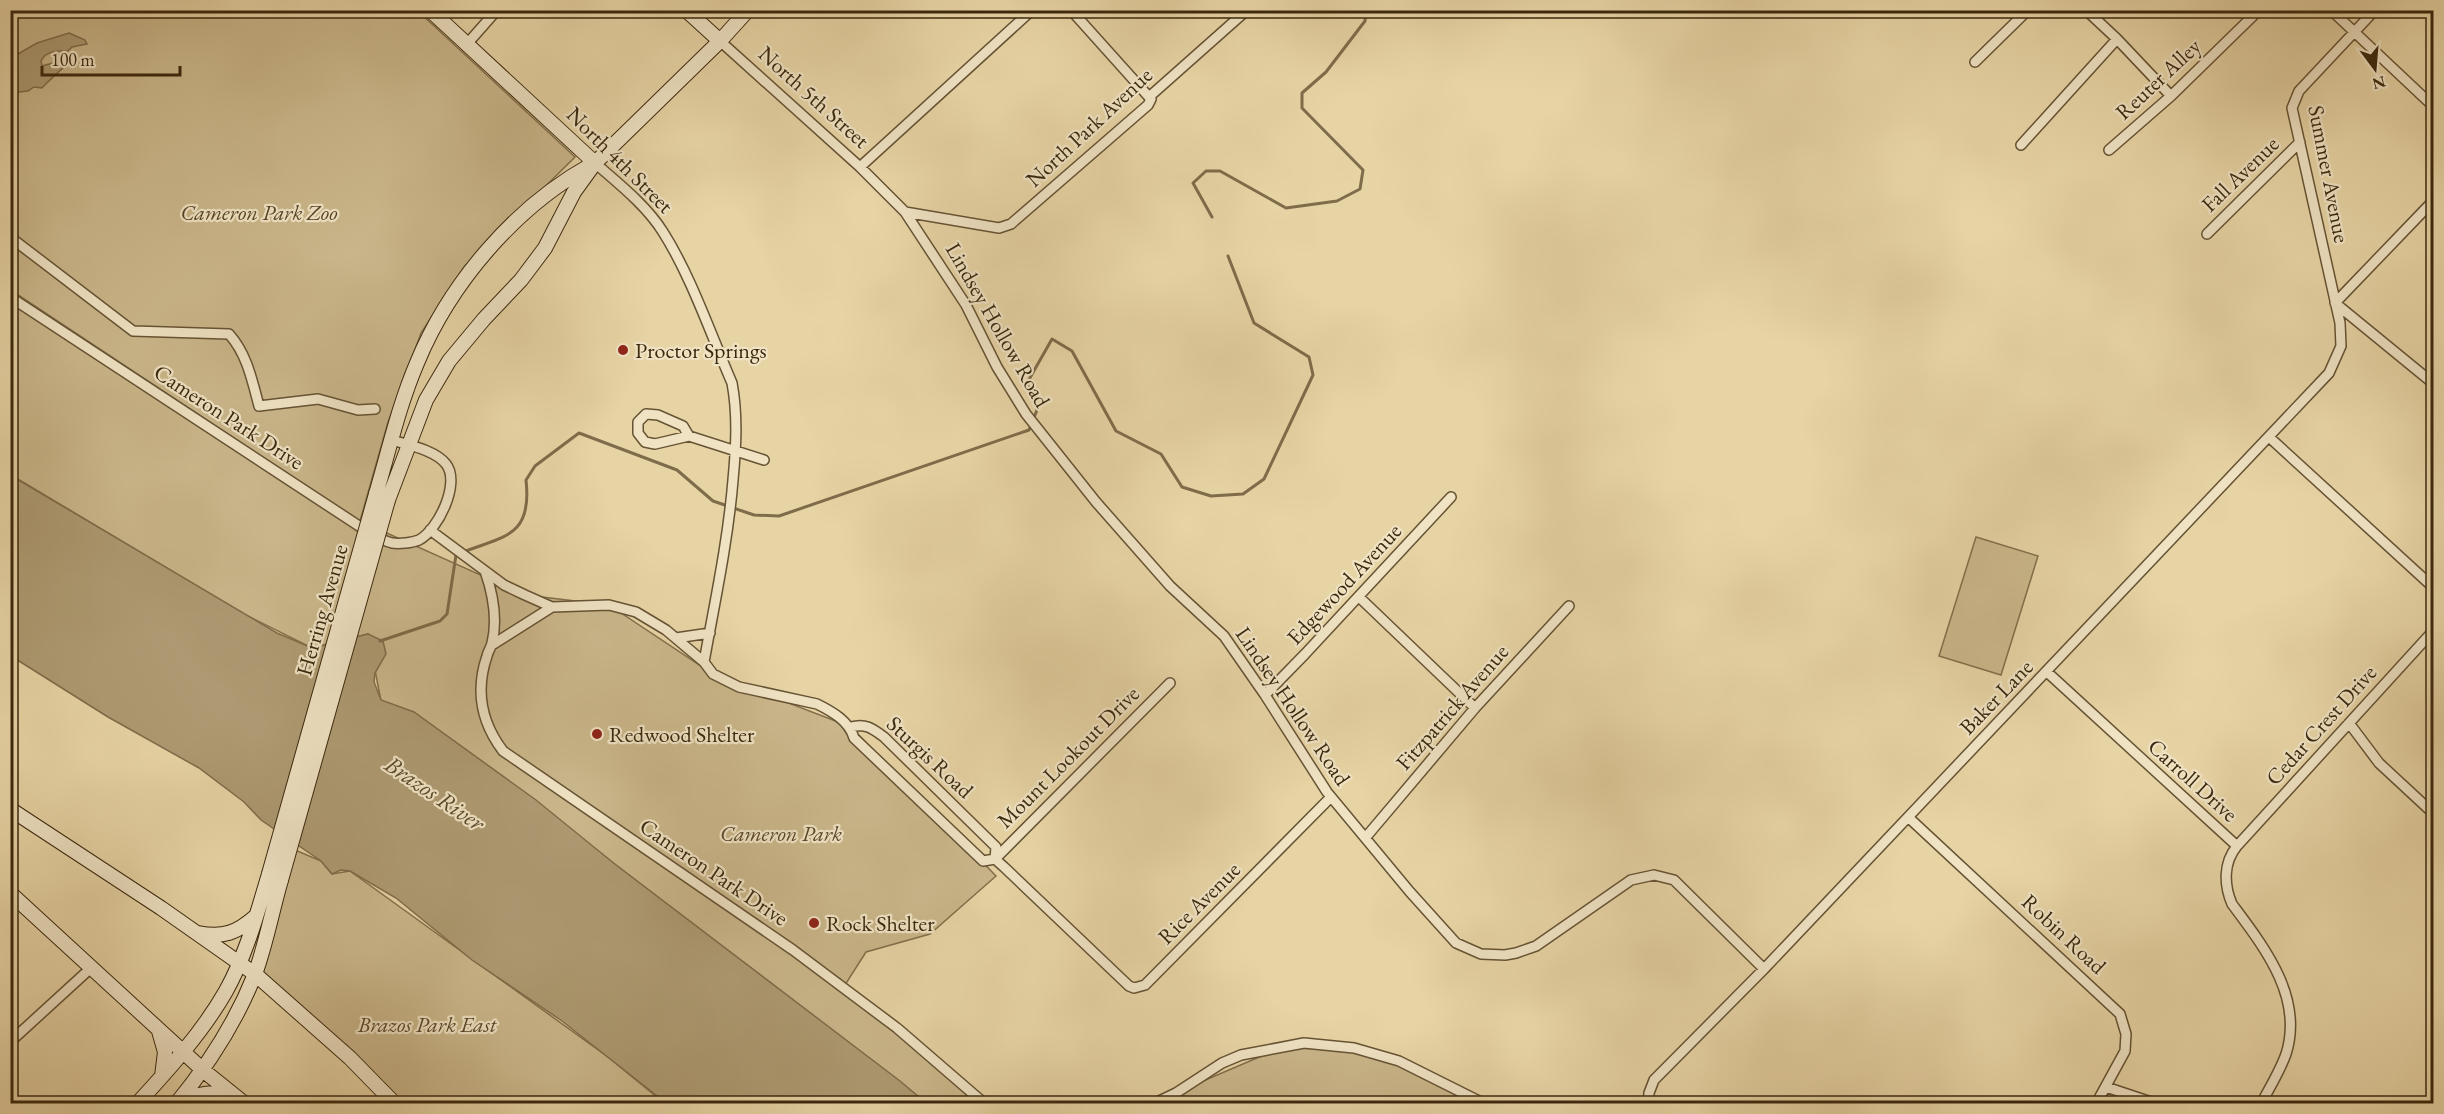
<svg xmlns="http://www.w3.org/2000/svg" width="2444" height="1114" viewBox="0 0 2444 1114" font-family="'EB Garamond',serif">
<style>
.green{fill:#cab78b;stroke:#82704c;stroke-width:1.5}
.water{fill:#ad9a72;stroke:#7f6c4a;stroke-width:1.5}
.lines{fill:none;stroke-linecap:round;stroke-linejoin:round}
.stream{stroke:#7f6c4a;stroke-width:3}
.street-casing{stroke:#665334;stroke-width:12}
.secondary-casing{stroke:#3b280e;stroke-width:16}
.street{stroke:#efe3c4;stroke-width:9}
.secondary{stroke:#efe3c4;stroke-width:14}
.secondary-bridge-casing{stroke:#3b280e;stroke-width:16;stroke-linecap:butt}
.secondary-bridge{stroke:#efe3c4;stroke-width:14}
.poi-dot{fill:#8f2418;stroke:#efe3c4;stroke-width:2}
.labels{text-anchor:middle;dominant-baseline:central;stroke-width:4.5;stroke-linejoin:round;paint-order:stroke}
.street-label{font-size:22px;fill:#3b280e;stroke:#efe3c4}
.park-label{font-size:22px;font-style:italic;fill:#584527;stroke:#efe3c4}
.poi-label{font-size:22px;fill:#3b280e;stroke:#efe3c4;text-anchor:start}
.water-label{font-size:24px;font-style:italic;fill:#5d4a2c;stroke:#efe3c4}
</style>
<rect width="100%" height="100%" fill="#e7d4a5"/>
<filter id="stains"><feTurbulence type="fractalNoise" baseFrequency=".00333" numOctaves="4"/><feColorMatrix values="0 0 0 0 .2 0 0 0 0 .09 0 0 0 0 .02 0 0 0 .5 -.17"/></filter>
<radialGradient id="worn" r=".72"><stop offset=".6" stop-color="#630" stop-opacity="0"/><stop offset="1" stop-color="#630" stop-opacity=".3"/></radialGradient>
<path class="green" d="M11,11H418L575,157L464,267L421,333L388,422L360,521L525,595L609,605L713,674L851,727L996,876L930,934L866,952L843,988L990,1103H926L909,1089L467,751L381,701L368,634L312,648L244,614L11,475V300L359,521L11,290Z
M1976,537L2038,556L2001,675L1939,656Z
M295,850L321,861L332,874L350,871L608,1057L664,1103H394L255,974Z
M1283,1047L1368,1052L1483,1104H1149Z"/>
<path class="water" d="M69,33L85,40L87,44L72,47L68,51C58,51 46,50 41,61L42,66L71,58L74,60C63,66 51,79 42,88L34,87L28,91L19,92L11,102V58L37,43Z
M10,475L277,633L312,648L368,634L383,641L386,654L375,673L374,682L381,700L414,712L536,800L616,865L900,1081L926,1103H666L562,1021L472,960L396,898L350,871L341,870L332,874L321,861L261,820L244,802L199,768L108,717L11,656Z"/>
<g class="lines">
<path class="stream" d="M1212,217L1193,183L1206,171H1220L1286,208L1337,201L1360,189L1363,170L1302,108V93L1326,72L1365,21L1366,10
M380,641L440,621L447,614L456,555C499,536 533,541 526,480L535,466L579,433L677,470L713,501L754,515L779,516L1029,430L1037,410L1027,383L1052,339L1072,351L1116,431L1161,454L1182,487L1211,496L1243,494L1264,479L1313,375L1309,357L1254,323L1228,256"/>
<g class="street-casing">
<path id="street" d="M1071,10L1149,97
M2086,10L2117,39L2171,96
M2331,10L2434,107
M720,41L860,167L905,212L966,305L997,367L1026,414L1096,502L1170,586L1224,636L1265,695L1327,792L1410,892L1456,943L1481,954L1505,955L1516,953L1536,946L1631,880L1654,875L1674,880L1764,969
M467,44L497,10
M1975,62L2028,10
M2021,145L2117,39
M2109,150L2171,96L2259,10
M595,163C619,184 646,205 663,232C691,276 711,335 732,383C738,415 736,448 733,480C728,541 715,601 704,662
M860,167L1032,10
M905,212L999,228L1011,224L1148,105L1151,99L1149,97L1247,10
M2207,234L2300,142
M10,237L133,331L229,334C247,354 252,380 259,406L318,399L358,410L375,409
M10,297L359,526C369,532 380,540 392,543C399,544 412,543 419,540C438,530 461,483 446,464C435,450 408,445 392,440
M2335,303L2434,200
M2335,303L2434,384
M689,436L683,426L658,415L646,414L638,422V433L645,442L655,444L689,436L764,460
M2269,437L2434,588
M430,530L504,585L525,595L552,607L609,605L636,612L666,630L704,662L713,674L739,687L817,704C833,712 849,721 854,738L983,861L995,859L1004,867L1129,986L1134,988L1145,985L1331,797
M485,571C493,594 498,618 492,643C491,648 488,651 487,656C475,691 481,722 503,751L793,950L897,1028L985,1104
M1359,597L1475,708
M676,638L710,633
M492,645L552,607
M2047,672L2237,846
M1265,695L1305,654L1451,497
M2349,723L2379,763L2434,814
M851,727C865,723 872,728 884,737L996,847L995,859
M1908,817L2120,1014L2126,1034L2125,1051L2096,1104
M1366,837L1475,708L1569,606
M995,859L1170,683
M10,1042L92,967
M2106,1087L2157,1104
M1153,1104L1176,1093L1222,1063L1241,1055L1304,1043L1354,1048L1399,1061L1485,1104
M1648,1104L1649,1093L1654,1080L1764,969L2329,373L2341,346L2340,323L2292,108L2299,91L2375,10
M2261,1104C2270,1087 2280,1071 2286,1054C2304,997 2264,947 2232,904C2224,885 2223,863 2237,846L2434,630"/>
</g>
<g class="secondary-casing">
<path id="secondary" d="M430,10L595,163
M686,10L720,41
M376,494C389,450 399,405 417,363C450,283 515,207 591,165
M388,500L426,400L449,361L484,319L521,280L545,248L574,192L595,163L720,41L748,10
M10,809L161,908L255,974L350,1058L395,1104
M10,893L204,1071L245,1104
M198,933C223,938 237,933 256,916
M159,1031L165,1052L162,1076
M179,1103C197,1094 212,1090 232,1096
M137,1104C169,1069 202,1033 226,991C246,955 257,914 269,874
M176,1104C209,1064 236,1022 255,974C266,944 272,911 281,880"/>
</g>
<use href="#street" class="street"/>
<use href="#secondary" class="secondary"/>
<g class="secondary-bridge-casing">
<path id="secondary-bridge" d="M269,874L376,494
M281,880L388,500"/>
</g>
<use href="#secondary-bridge" class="secondary-bridge"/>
</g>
<g class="poi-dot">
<circle cx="623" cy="350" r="6"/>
<circle cx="597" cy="734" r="6"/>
<circle cx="814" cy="923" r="6"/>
</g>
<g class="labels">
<g class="street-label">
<text transform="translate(2158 79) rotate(-43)">Reuter Alley</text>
<text transform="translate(814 97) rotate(42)">North 5th Street</text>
<text transform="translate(1089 127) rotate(-43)">North Park Avenue</text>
<text transform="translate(620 160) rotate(45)">North 4th Street</text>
<text transform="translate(2240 174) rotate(-44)">Fall Avenue</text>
<text transform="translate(2329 174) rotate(79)">Summer Avenue</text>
<text transform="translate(998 325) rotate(60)">Lindsey Hollow Road</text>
<text transform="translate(229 417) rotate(33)">Cameron Park Drive</text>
<text transform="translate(1344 584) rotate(-47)">Edgewood Avenue</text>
<text transform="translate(322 610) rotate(-74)">Herring Avenue</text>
<text transform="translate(1996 697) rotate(-46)">Baker Lane</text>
<text transform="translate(1293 706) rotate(56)">Lindsey Hollow Road</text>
<text transform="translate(1452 707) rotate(-49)">Fitzpatrick Avenue</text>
<text transform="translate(2321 725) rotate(-48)">Cedar Crest Drive</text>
<text transform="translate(930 757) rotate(43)">Sturgis Road</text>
<text transform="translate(1068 757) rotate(-45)">Mount Lookout Drive</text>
<text transform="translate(2193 780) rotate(42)">Carroll Drive</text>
<text transform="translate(714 872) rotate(34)">Cameron Park Drive</text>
<text transform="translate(1199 903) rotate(-45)">Rice Avenue</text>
<text transform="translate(2064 934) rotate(43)">Robin Road</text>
</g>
<g class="park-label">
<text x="259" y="212">Cameron Park Zoo</text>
<text x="781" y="833">Cameron Park</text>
<text x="427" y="1024">Brazos Park East</text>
</g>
<g class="poi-label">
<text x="635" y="350">Proctor Springs</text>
<text x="609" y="734">Redwood Shelter</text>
<text x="826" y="923">Rock Shelter</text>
</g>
<g class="water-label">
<text transform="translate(435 793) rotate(34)">Brazos River</text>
</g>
</g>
<rect width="2444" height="1114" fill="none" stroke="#e7d4a5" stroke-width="36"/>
<rect x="12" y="12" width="2420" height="1090" fill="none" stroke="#3b280e" stroke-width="3"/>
<rect x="18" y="18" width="2408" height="1078" fill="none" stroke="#3b280e" stroke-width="1.5"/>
<g transform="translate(2375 69) rotate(164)" stroke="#efe3c4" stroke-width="4.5" paint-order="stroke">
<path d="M0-4.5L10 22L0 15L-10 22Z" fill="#3b280e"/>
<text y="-9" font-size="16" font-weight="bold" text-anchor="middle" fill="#3b280e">N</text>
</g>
<path d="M42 66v9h138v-9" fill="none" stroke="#3b280e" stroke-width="3"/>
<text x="51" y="66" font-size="18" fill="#3b280e" stroke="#efe3c4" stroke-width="4.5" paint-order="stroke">100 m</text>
<rect width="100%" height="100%" filter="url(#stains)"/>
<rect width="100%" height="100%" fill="url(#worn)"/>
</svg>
